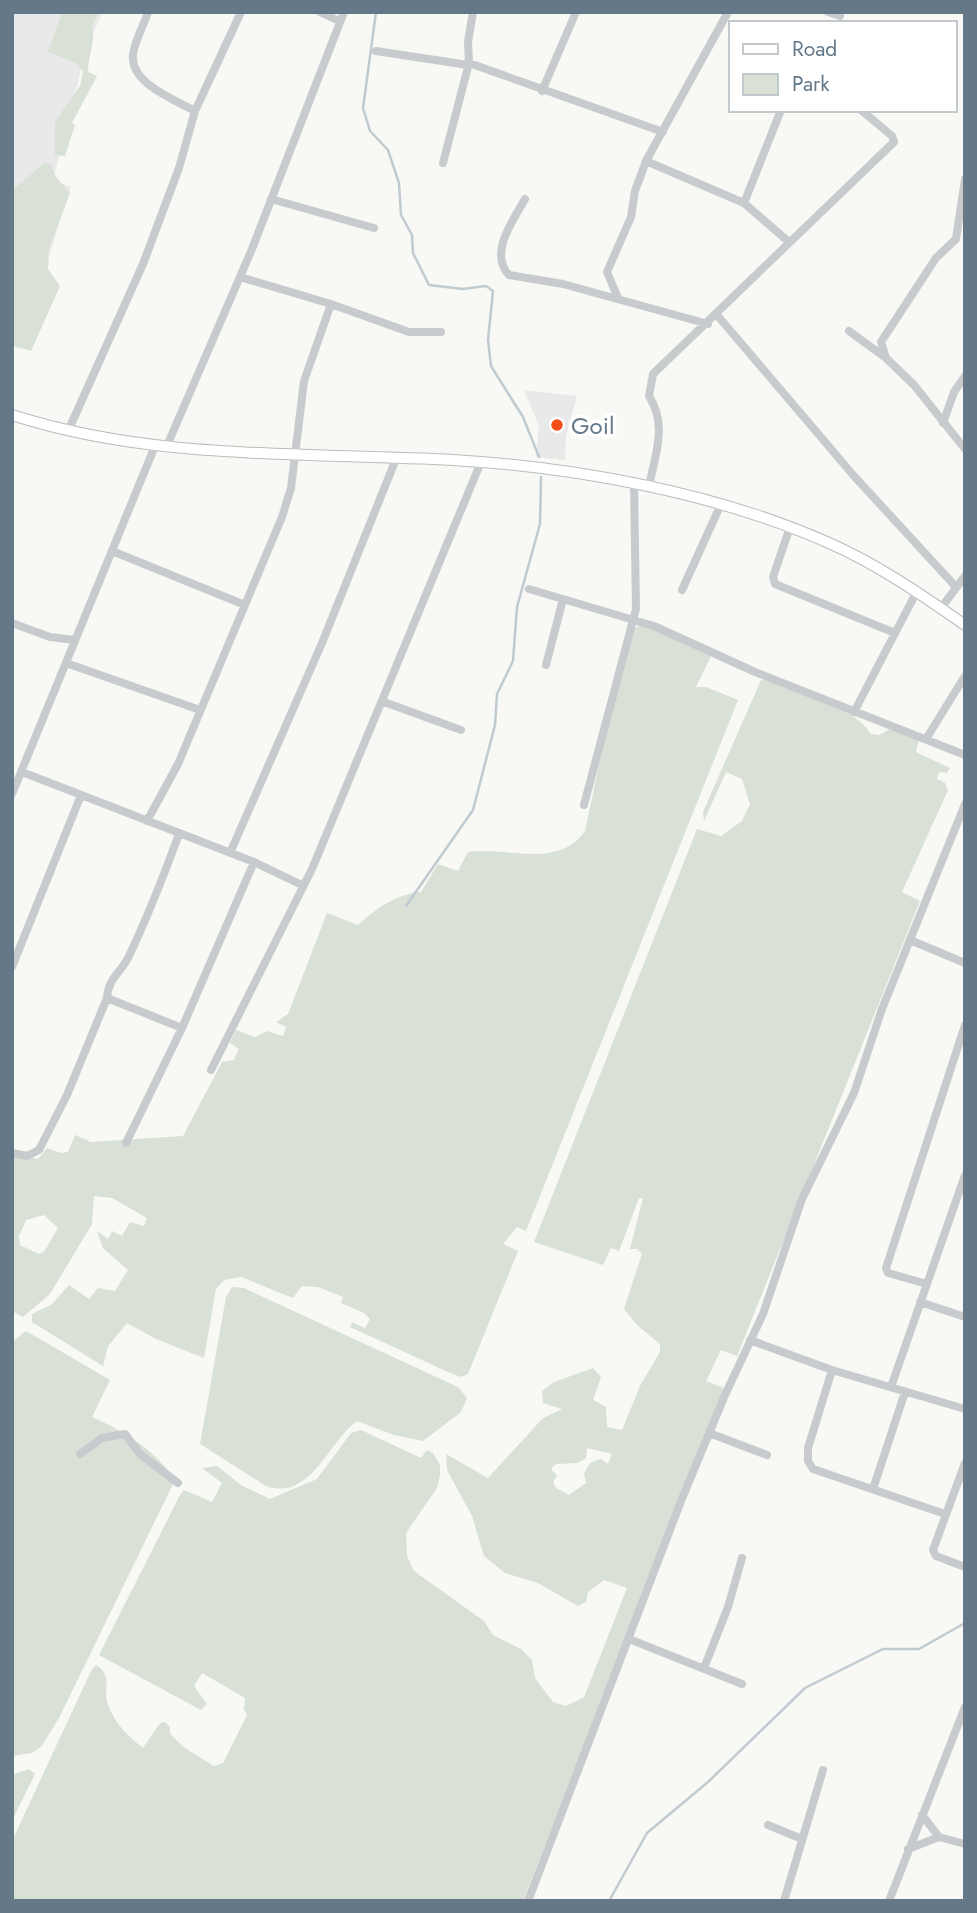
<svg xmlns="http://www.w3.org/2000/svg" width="977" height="1913" viewBox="0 0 977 1913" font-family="Jost,sans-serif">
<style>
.built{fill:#e8e9e8}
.green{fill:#d9e0d5;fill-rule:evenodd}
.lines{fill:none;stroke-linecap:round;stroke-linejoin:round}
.stream{stroke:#c0cbd1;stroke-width:2.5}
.secondary-casing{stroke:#b7bdc1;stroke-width:12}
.street{stroke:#c7cbce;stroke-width:8}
.secondary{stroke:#fff;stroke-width:10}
.poi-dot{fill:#f34e19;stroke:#fff;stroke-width:2.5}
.labels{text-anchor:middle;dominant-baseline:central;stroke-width:7;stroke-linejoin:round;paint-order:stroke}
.poi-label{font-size:24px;fill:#647888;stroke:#fff;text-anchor:start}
</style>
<rect width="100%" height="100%" fill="#f8f8f4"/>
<path class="built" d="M12,12H103L87,46L53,180L71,187L19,349L12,346Z
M524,390L577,396L566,436L565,460L536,457L539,426Z"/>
<path class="green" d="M62,12H98L92,27C96,41 88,56 88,72L97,76L72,123L75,125L65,156L55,155V122L80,86L83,71L74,62L48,52Z
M45,163L51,165L56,177L70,193L49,248L48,269L60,286L31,351L12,345V190Z
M640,624L712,654L696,687H706L738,700L526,1231L517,1227L503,1244L518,1251L468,1374L461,1377L448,1372L350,1327L352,1322L365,1328L370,1319L364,1313L341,1303L343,1297L318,1287L302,1286L293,1298L241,1277L224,1280L216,1289L204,1358L156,1339L127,1323L108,1346L103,1366L32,1322V1314L51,1305L69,1285L89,1299L98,1288L115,1291L128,1270L103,1248L97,1231L108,1239L112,1231L122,1236L130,1222L144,1226L147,1218L112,1198L94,1196L92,1224L50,1294L23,1317L12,1311V1154L38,1159L47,1148L61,1153L68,1152L75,1135L91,1142L183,1136L222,1062L234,1060L239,1049L230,1043L236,1030L255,1037L267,1031L283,1036L286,1027L276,1022L288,1014L327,913L358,925C375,909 397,894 421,892L438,864L458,871L468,852C507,846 558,870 585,831L609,718L631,632ZM44,1215L58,1228L44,1252L39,1254L20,1245L19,1236L26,1220Z
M761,680C789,681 856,709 871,734L879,735L890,729L919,740L916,752L950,768L947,773L939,772L937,779L945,783L948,790L902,892L920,901L737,1356L721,1350L706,1381L724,1388L523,1901H12V1841L92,1669L96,1665C114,1676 102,1689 108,1705C115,1724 128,1736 143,1748L160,1723L165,1722L170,1727V1734L185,1748L214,1766L223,1763L247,1715L244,1709L245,1698L202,1673L194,1686L207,1704L201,1710L99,1655L180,1495L184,1490L212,1502L222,1483L202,1468L217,1466L241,1485L270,1499L317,1479L351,1433L361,1430L421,1458L427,1450L433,1453L440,1465V1475L437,1488L406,1533L407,1556L414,1571L484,1621L493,1635L521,1649L532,1660L535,1678L553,1702L566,1706L584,1697L627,1588L604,1580L588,1592L586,1602L578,1606L538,1583L505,1573L484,1556L472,1516L447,1470L446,1454L488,1478L543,1418L562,1409L543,1403L542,1391L554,1382L593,1368L601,1377L593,1400L606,1407L607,1427L622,1430L640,1386L660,1352V1344L638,1326L624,1309L642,1254L637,1249H630L643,1198H639L619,1251L611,1248L603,1265L534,1242L697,829L721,836L742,821L750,804L742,779L726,772L704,821L703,812ZM587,1448L612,1454L608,1464L601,1459L590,1463L584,1474L586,1483L569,1495L556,1488L553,1482L557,1476L551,1469L556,1464L578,1463L586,1458Z
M232,1287L244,1288L458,1387L467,1398L461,1412L423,1441L394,1435L357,1421C329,1441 310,1502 266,1486L200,1444L226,1297Z
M26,1331L110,1380L92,1417C119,1429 147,1445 166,1468L164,1475L174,1482L59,1718L41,1747L32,1753L12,1756V1342Z
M29,1769L35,1774L12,1821V1775Z"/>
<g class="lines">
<path class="stream" d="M376,12L363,108L370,131L388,150L399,183L401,215L412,235L413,253L429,285L463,289L486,286L493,291L488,340L491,366L523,417L539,457
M406,906L473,810L495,725L497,694L513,661L517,607L540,524L541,477
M609,1901L647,1833L708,1782L805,1688L883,1649H919L965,1623"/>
<g class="secondary-casing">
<path id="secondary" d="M12,415C155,461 306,452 453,460C575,467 717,493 829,543C877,564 922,595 965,625"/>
</g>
<path class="street" d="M148,12C144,25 135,40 133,54C129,83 175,100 195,111
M320,12L339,21
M828,12L840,16
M376,51L468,65
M469,63L663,132
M542,91L576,12
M646,161L744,203L789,242
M443,163L469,63L468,42L473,12
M965,179L956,239L936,258L881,342L886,358L914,385L965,449
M271,199L374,228
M525,199C514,219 488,253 509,275L563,284L708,324
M744,203L781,110
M240,277L331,304L409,332H441
M618,298L607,272L631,217L635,191L646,161L728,12
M717,315L854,476L956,587
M849,331L886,358
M943,423L954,392L965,376
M69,429L143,264L179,168L195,111L241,12
M166,448L252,249L344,12
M649,487C655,454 668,426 649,396L653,374L894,142L892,136L861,110
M790,527L773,577L775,584L895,633
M112,551L245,605
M529,589L654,626L755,672L965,755
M682,590L721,504
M941,608L965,576
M12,623L50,637L75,640
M66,663L200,710
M546,665L563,599
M384,702L461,730
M854,712L916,593
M926,739L965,676
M22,772L254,862L302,885
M12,794L155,446
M584,805L636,609L634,483
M147,821L178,764L282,517L291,488L304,381L331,304
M230,853L322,643L396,459
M910,940L965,963
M12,967L81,795
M107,998L182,1028
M211,1070L312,869L481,462
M126,1143L182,1028L254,862
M12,1153L27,1156L39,1150L67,1095L107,998C108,978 121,973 129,956C148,916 164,875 179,834
M927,1284L888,1273L886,1268L965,1025
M920,1302L965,1317
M750,1340L832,1370L965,1409
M832,1370L808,1448V1461L813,1469L945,1514
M891,1387L965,1175
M709,1433L767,1455
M80,1454L102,1438L125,1434L140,1454L178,1483
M965,1463L933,1550L936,1556L965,1567
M873,1489L905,1392
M629,1639L742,1684
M704,1668L728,1607L742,1558
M922,1815L939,1837L965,1844
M768,1825L802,1839
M908,1849L939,1837
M528,1901L681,1501L725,1395L763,1314L802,1199L854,1093L882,1009L965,804
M784,1901L823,1770
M889,1901L965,1707"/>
<use href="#secondary" class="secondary"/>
</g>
<circle class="poi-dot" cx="557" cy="425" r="7"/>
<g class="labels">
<g class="poi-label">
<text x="571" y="425">Goil</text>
</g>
</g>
<rect width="977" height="1913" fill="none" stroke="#647888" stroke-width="28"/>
<rect x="729" y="21" width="228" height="91" fill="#ffffff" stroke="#c1c9cf" stroke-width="2"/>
<rect x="743" y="44" width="35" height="10" fill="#ffffff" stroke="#c1c9cf" stroke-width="2"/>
<text x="792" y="56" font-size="21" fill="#647888">Road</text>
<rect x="743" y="74" width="35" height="21" fill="#d9e0d5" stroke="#c1c9cf" stroke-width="2"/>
<text x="792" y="91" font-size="21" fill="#647888">Park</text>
</svg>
